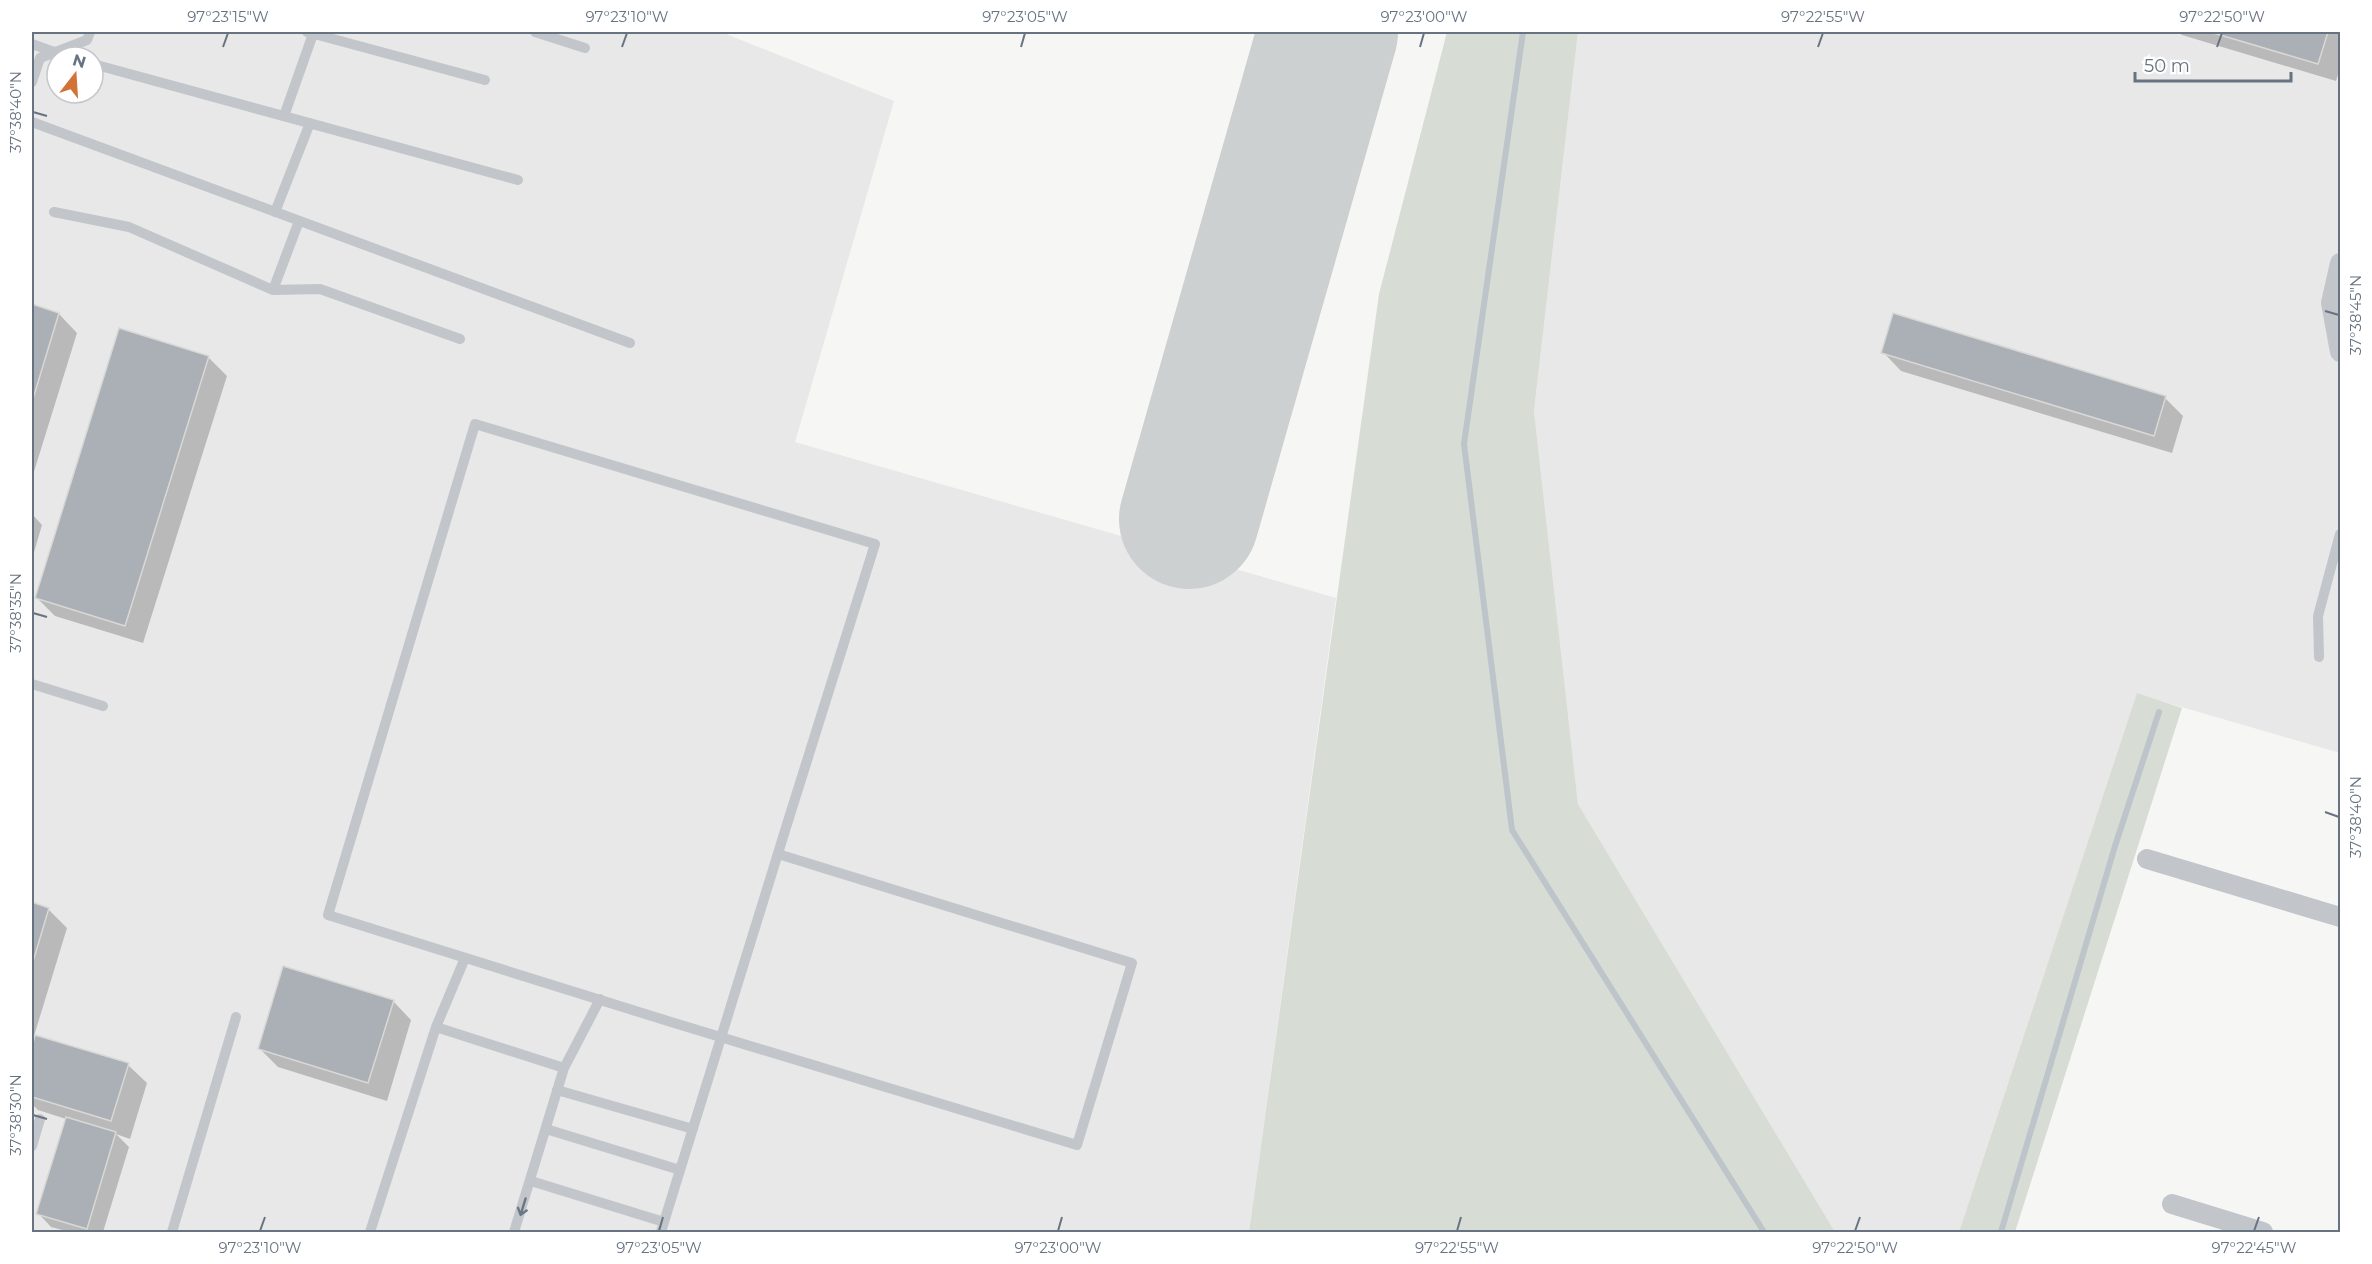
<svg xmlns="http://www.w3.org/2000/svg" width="2372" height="1264" viewBox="0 0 2372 1264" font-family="Montserrat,sans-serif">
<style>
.built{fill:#e7e8e7;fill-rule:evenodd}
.green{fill:#d7ddd5}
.shadow{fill:#0003}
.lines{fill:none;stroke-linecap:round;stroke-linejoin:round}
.stream{stroke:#bdc4ca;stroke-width:6}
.runway{stroke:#cdd0d0;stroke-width:140}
.building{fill:#abb0b7;stroke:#d8d8d6;stroke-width:1.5}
.service{stroke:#c2c5c9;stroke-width:10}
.minor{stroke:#c2c5c9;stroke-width:20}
.oneway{stroke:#6c7786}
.ticks{fill:none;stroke:#687382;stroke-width:2}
.neatline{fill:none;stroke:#687382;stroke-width:2}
.ticks-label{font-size:15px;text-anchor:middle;fill:#687382}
</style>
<rect width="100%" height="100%" fill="#f6f7f4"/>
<path class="built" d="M32,32H721L894,101L795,442L1336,598L1249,1232H32ZM57,57H93V93H57Z
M1578,32H2127L2135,34L2136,32H2340V753L2137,694L1959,1232H1835L1578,804L1534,411Z"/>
<path class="green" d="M1447,32H1578L1534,411L1578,804L1835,1232H1249L1379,294Z
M2137,693L2182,708L2015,1232H1959Z"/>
<path class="shadow" d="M2178,32H2340V68L2336,81L2182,35Z
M32,306L59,314L77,333L32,478Z
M1883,352L2165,398L2183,416L2172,453L1901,371Z
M208,357L227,376L143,643L55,616L37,598Z
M32,514L42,525L32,559Z
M32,904L48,909L67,928L34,1036L128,1065L147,1083L130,1139L116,1134L129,1147L103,1232H70L51,1227L38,1213L66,1119L38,1110L32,1104Z
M393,1001L411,1020L387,1101L278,1067L260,1049Z"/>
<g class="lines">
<path class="stream" d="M1523,32L1464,444L1512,830L1764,1232
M2001,1232L2115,846L2159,712"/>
<path class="runway" d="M1189,519L1328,32"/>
</g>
<path class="building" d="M2210,32H2328L2318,64Z
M32,304L59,313L32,402Z
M1893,313L2166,396L2154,436L1881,353Z
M119,328L209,356L125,626L35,598Z
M32,902L49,908L32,965Z
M283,966L394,1000L368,1083L258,1049Z
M35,1035L129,1063L111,1121L32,1097V1047Z
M66,1117L116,1132L87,1229L36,1214Z"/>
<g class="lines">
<path class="service" d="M307,32L485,80
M535,32L585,48
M32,44L68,57
M93,64L518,180
M32,82L40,58L87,40L90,32
M284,116L313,34
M32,122L630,343
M54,212L129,227L273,290L320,289L460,339
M275,212L310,123
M273,290L299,221
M2319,657L2318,616L2340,534
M32,684L103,706
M436,1027L465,958
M564,1068L600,999
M557,1090L693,1129
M546,1129L680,1170
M32,1146L40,1119
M531,1181L664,1222L661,1232
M664,1222C733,995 804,770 875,544L475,424L328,915L671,1022C806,1063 941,1104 1077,1145L1132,963L778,854
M172,1232L236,1017
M370,1232L436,1027L564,1068L514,1232"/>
<path class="minor" d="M2340,263L2331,303L2340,352
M2147,859L2340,917
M2172,1204L2263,1232"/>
</g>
<defs><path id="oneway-shaft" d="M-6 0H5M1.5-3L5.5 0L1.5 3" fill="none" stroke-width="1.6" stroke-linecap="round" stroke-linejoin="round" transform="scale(1.5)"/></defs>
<use class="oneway" href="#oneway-shaft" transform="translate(523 1207) rotate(107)"/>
<path class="ticks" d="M223,47L228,33M622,47L627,33M1021,47L1025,33M1420,47L1424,33M1818,47L1823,33M2217,47L2222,33M33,112L47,116M2325,311L2339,315M33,613L47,617M2325,812L2339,817M33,1115L47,1119M260,1231L265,1217M659,1231L663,1217M1058,1231L1062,1217M1457,1231L1461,1217M1855,1231L1860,1217M2254,1231L2259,1217"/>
<rect width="2372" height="1264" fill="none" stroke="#ffffff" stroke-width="66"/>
<g transform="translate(75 75) rotate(17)"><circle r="28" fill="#ffffff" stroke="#c3c7cd" stroke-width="1.5"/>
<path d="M0-4.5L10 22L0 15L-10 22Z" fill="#d37237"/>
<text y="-9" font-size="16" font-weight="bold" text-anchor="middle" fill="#687382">N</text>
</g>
<path d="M2135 72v9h156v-9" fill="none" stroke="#687382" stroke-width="3"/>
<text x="2144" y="72" font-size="18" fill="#687382" stroke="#ffffff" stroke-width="4.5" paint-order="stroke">50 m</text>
<rect x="33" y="33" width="2306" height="1198" class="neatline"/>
<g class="ticks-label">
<text x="228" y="22">97°23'15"W</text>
<text x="627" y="22">97°23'10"W</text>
<text x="1025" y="22">97°23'05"W</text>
<text x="1424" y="22">97°23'00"W</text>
<text x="1823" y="22">97°22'55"W</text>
<text x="2222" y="22">97°22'50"W</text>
<text transform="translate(16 112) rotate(-90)" y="5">37°38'40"N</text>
<text transform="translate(2356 315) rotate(-90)" y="5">37°38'45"N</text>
<text transform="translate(16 613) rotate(-90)" y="5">37°38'35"N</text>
<text transform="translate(2356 817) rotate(-90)" y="5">37°38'40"N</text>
<text transform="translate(16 1115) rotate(-90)" y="5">37°38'30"N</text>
<text x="260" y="1253">97°23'10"W</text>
<text x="659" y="1253">97°23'05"W</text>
<text x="1058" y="1253">97°23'00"W</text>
<text x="1457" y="1253">97°22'55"W</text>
<text x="1855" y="1253">97°22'50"W</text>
<text x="2254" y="1253">97°22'45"W</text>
</g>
</svg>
